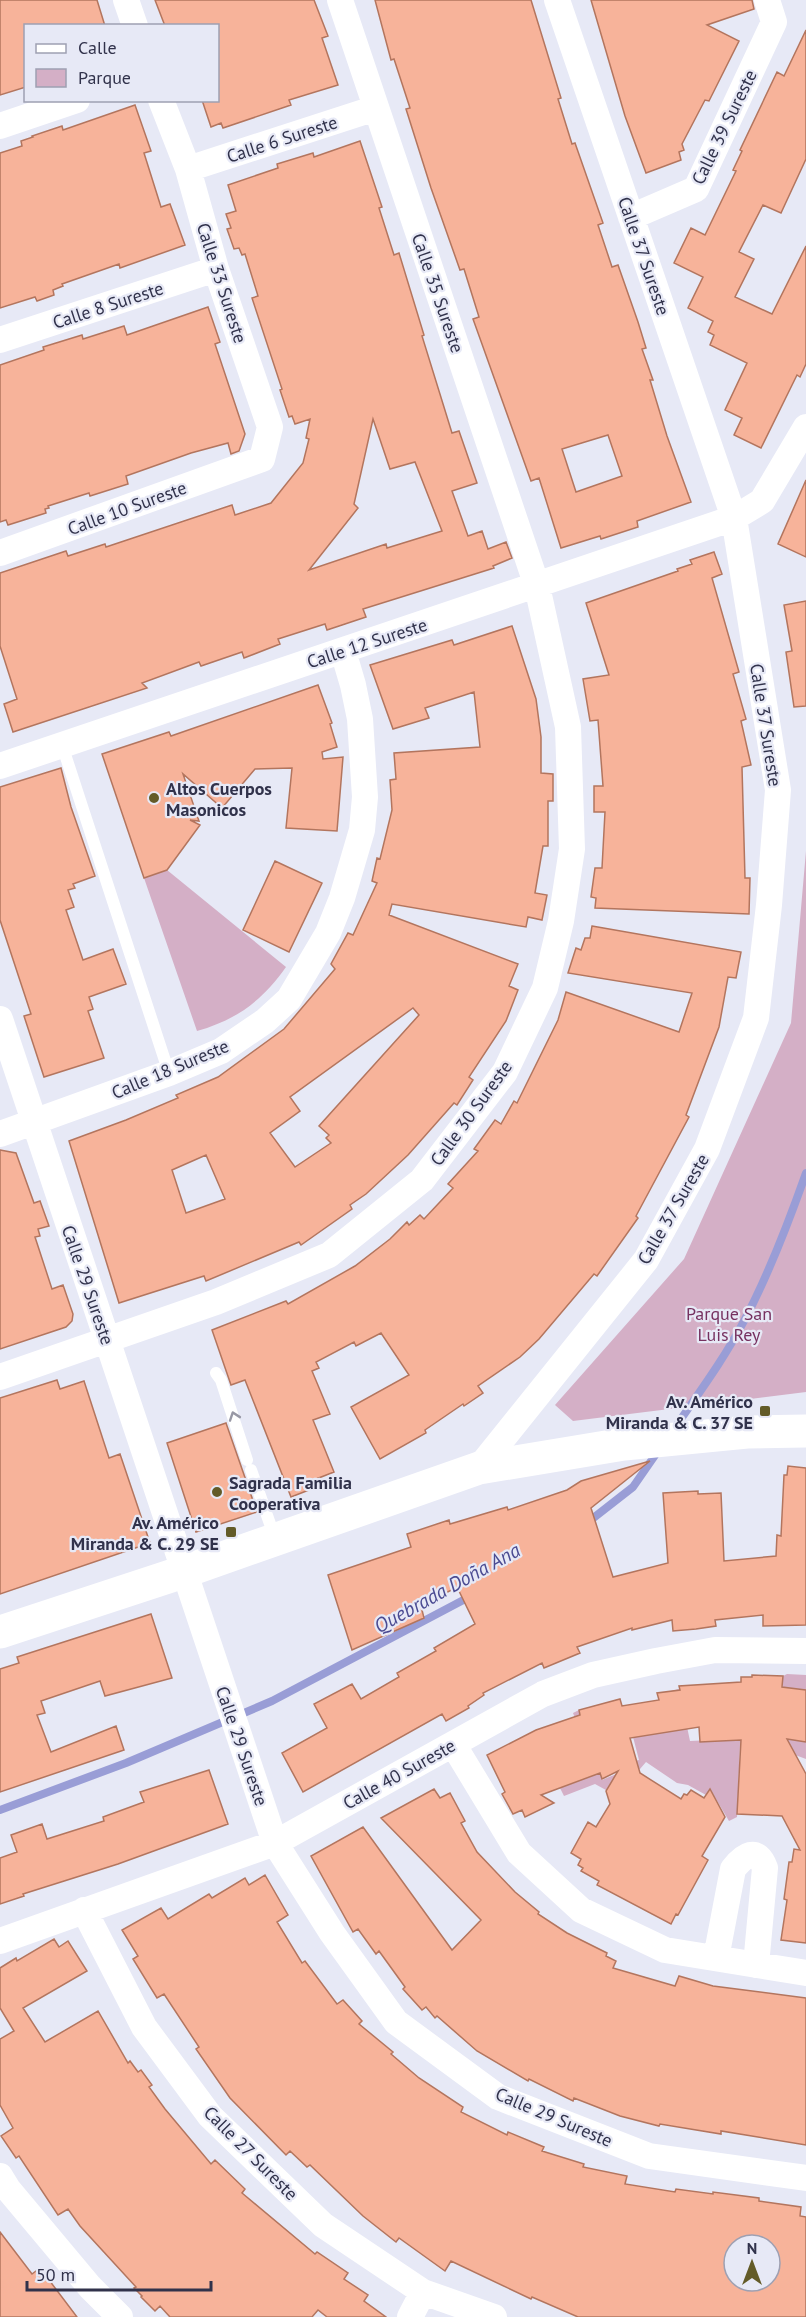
<svg xmlns="http://www.w3.org/2000/svg" width="806" height="2317" viewBox="0 0 806 2317" font-family="'PT Sans',sans-serif">
<style>
.green{fill:#d4afc6}
.lines{fill:none;stroke-linecap:round;stroke-linejoin:round}
.stream{stroke:#999dd6;stroke-width:8}
.building{fill:#f7b39a;stroke:#b3755e;stroke-width:1.5;fill-rule:evenodd}
.lane{stroke:#fff;stroke-width:12}
.street{stroke:#fff;stroke-width:26}
.secondary{stroke:#fff;stroke-width:33}
.oneway{stroke:#9898a5}
.poi-dot{fill:#635b28;stroke:#e7e9f6;stroke-width:2}
.labels{text-anchor:middle;dominant-baseline:central;stroke-width:4.5;stroke-linejoin:round;paint-order:stroke}
.street-label{font-size:18px;fill:#31324b;stroke:#e7e9f6}
.poi-label{font-size:18px;font-weight:bold;fill:#31324b;stroke:#e7e9f6;text-anchor:start}
.park-label{font-size:18px;fill:#763160;stroke:#e7e9f6}
.water-label{font-size:20px;font-style:italic;fill:#4b4b92;stroke:#e7e9f6}
</style>
<rect width="100%" height="100%" fill="#e7e9f6"/>
<path class="green" d="M806,851V1392L573,1421L555,1405L684,1259L791,1023Z
M167,870L286,967C262,1001 236,1020 197,1031L144,878Z
M787,1674L806,1675V1690L794,1689L787,1739L806,1742V1759L779,1749L777,1745H740L737,1817L729,1821L710,1789L706,1795L688,1785L677,1783L646,1762L640,1769L633,1768L615,1795L595,1784L564,1796L547,1762L558,1758L568,1785L595,1773L573,1713L579,1710L602,1780L626,1770V1763L639,1760L626,1710L677,1730L671,1691L679,1689L690,1741L781,1737L783,1676Z"/>
<g class="lines">
<path class="stream" d="M674,1429C698,1394 724,1359 744,1321C769,1274 788,1224 806,1173
M587,1523L633,1487L658,1451
M0,1810L126,1763L272,1701L471,1596"/>
</g>
<path class="building" d="M0,0H97L105,26H26V87L0,95Z
M155,0H314L328,36L322,38L338,85L289,100L291,105L223,128L221,123L211,127L202,100H218V26H165Z
M375,0H531L561,98L558,99L572,144L575,143L603,223L598,225L612,267L618,265L638,322L646,348L642,349L653,380H650L667,436L691,502L637,521L638,527L601,539L600,536L561,548L539,478L531,481L473,319L479,317L464,269L460,270L431,188L406,109L410,108L394,59L391,60ZM608,435L622,476L576,492L562,449Z
M591,0H752L754,9L707,25L739,41L709,101L705,100L682,144L684,150L679,152L681,160L646,173L625,116Z
M806,30V159L781,213L763,205L739,252L754,259L735,297L772,314L806,246V364L800,377L797,375L761,448L734,435L742,418L725,410L747,363L710,345L714,335L708,332L713,321L688,308L703,277L674,263L691,228L705,235L736,171L733,170L742,151L740,150L777,72L784,76Z
M135,105L151,151L144,153L161,207L170,204L185,245L120,268L119,264L62,284L63,286L53,290L54,295L37,301L35,297L0,308V153L22,146L21,141L33,137L32,136L62,126L63,130Z
M360,141L382,207L379,208L394,255L399,253L424,335L422,336L452,433L459,431L477,483L452,491L468,536L482,531L488,549L506,542L512,558L493,566L494,568L363,609L366,617L327,630L325,624L278,639L280,644L244,658L242,652L201,666L199,662L142,683L147,688L13,732L4,704L17,699L0,646V573L66,551L68,556L105,544L106,547L232,505L235,515L271,503L303,463L309,439L306,438L310,419L295,424L292,416L289,417L280,390L282,389L252,298L258,296L245,254L242,255L239,248L234,249L227,229L231,228L226,214L236,211L228,185L278,168L277,164L313,153L314,157ZM373,419L390,469L415,462L442,531L387,548L386,544L309,570L358,508L354,504Z
M208,307L220,342L215,344L245,434L239,451L231,454L228,443L191,453L126,476L128,484L90,496L89,493L48,506L49,508L45,509L46,513L8,525L6,520L0,522V365L44,350L43,347L82,335L83,339L124,326L127,335Z
M806,480V557L778,544Z
M714,552L722,574L712,578L739,672L733,674L746,719L741,721L751,765L742,767L745,878H750L749,914L595,908L596,898L591,897L595,868H602L605,812H594V786H603L598,720L590,721L583,679L609,675L586,603L678,571L677,569L692,564L690,560Z
M806,601V706L794,707L786,652L792,651L784,605Z
M512,626L536,699L541,737V773L553,774V801H548V846H543L535,893L547,895L542,920L528,917L526,927L392,904L389,915L518,964L509,986L518,990L506,1021L469,1077L473,1080L457,1105L454,1103L408,1155L366,1194L350,1205L352,1209L301,1245L299,1242L206,1281L204,1276L119,1303L69,1141L126,1120L178,1098L176,1095L218,1077L284,1029L335,969L331,964L348,933L353,935L377,883L372,881L377,858L380,859L392,810L390,780L396,779L394,753L480,747L474,692L425,708L429,718L393,729L370,665L452,640L454,645ZM413,1008L419,1015L319,1126L329,1135L326,1138L331,1143L295,1167L270,1133L300,1111L290,1097ZM206,1155L225,1199L186,1213L172,1170Z
M318,685L332,723L330,724L337,747L322,752L323,759L343,757L337,831L286,828L292,768L255,769L222,808L183,774L199,821L190,820L200,825L167,870L144,878L102,754L169,732L171,736Z
M61,768L71,807L95,876L73,884L75,888L68,890L74,907L66,910L83,960L113,949L126,984L89,997L93,1009L88,1011L104,1058L44,1077L24,1016L31,1014L0,920V787Z
M275,861L322,883L289,952L243,930Z
M592,926L741,952L736,978L728,977L719,1027L686,1115L689,1117L636,1216L638,1218L597,1276L594,1274L539,1339L520,1357L478,1386L483,1393L464,1406L463,1404L425,1430L426,1433L380,1459L351,1407L409,1375L381,1333L356,1346L354,1342L316,1362L319,1368L312,1371L330,1414L313,1420L334,1472L311,1481L314,1488L291,1497L245,1380L231,1385L212,1330L286,1301L288,1304L355,1266L390,1239L407,1222L409,1225L420,1215L424,1219L453,1188L448,1184L478,1151L474,1149L495,1120L501,1124L514,1101L517,1103L558,1020L566,992L679,1032L692,993L568,973L576,948L581,950L585,938H590Z
M0,1150L16,1153L34,1203L40,1201L49,1226L38,1229L40,1236L35,1237L52,1289L63,1285L73,1314L72,1321L66,1327L0,1349Z
M57,1380L60,1389L84,1381L109,1458L120,1454L150,1543L0,1594V1398Z
M226,1423L257,1512L196,1532L167,1443Z
M650,1461L591,1508L613,1577L668,1563L663,1493L698,1491V1494L721,1493L724,1561L776,1556L777,1535L781,1536L784,1475H787L788,1466L806,1468V1625L763,1626V1615L715,1620L716,1626L696,1629L673,1631L672,1620L632,1630V1628L577,1647L580,1653L544,1668L542,1663L483,1693L484,1695L468,1706L469,1708L446,1721L442,1714L303,1792L282,1753L327,1728L314,1704L352,1684L361,1699L399,1677L397,1673L436,1651L434,1648L475,1624L457,1587L421,1606L424,1618L352,1650L328,1575L411,1547L407,1534L449,1520L450,1524L507,1507L508,1510L567,1490L581,1481Z
M151,1614L172,1678L105,1696L100,1681L41,1701L45,1713L37,1715L51,1752L116,1726L124,1750L0,1792V1669L19,1663L17,1657Z
M752,1675L783,1676L782,1687L806,1690V1742L787,1739L806,1774V1943L781,1940L787,1900L784,1899L789,1862H792L794,1849L800,1850L782,1816L737,1814L741,1740L700,1742L699,1727L630,1738L640,1773L681,1799L684,1794L687,1795L691,1790L704,1798L710,1789L725,1817L702,1856L708,1860L678,1915L676,1914L671,1924L597,1885L599,1881L581,1871L583,1868L578,1865L581,1859L571,1853L588,1822L596,1827L610,1804L606,1791L618,1771L602,1779L600,1773L541,1795L554,1803L525,1817L522,1810L513,1814L502,1794L505,1792L487,1755L536,1730L580,1715L579,1710L620,1699L622,1706L659,1700L657,1693L680,1690L679,1686L741,1682V1677H752Z
M209,1770L228,1824L118,1864L23,1894L24,1896L0,1904V1858L17,1852L11,1835L42,1824L47,1839L104,1821L103,1817L144,1802L140,1792Z
M434,1789L440,1798L450,1793L465,1821L461,1823L477,1852L515,1892L539,1912L538,1914L567,1933L607,1953L606,1956L616,1961L613,1968L675,1986L679,1976L713,1986L806,1998V2145L721,2131V2134L660,2124L659,2126L620,2116L574,2098L573,2101L529,2079L528,2081L477,2051L437,2016L435,2018L426,2007L422,2010L403,1989L405,1987L379,1951L376,1954L358,1929L353,1932L311,1856L363,1827L452,1950L481,1920L381,1818Z
M265,1875L288,1915L277,1922L302,1963L305,1961L337,2004L343,2000L362,2021L359,2024L393,2052L391,2054L419,2078L463,2107L461,2112L507,2135L508,2132L544,2147L542,2151L584,2164L583,2167L627,2176L625,2184L675,2192L676,2189L713,2194V2192L759,2198V2201L801,2207L800,2216L806,2217V2317H578L532,2297L531,2299L451,2261L445,2271L399,2238L396,2242L363,2216L310,2165L307,2167L290,2151L286,2155L230,2098L196,2049L199,2047L164,1994L157,1998L133,1959L138,1956L122,1930L161,1908L168,1919L209,1894L212,1898L245,1878L249,1885ZM734,2245H770V2281H734Z
M54,1939L59,1947L68,1941L87,1971L23,2008L45,2042L98,2011L128,2063L130,2061L138,2072L141,2070L152,2085L149,2087L165,2109L211,2164L215,2160L245,2189L242,2193L315,2254L317,2252L348,2273L344,2279L368,2295L364,2301L386,2317H327L318,2310L312,2317H170L160,2306L155,2311L141,2297L142,2296L134,2288L136,2287L80,2226L68,2209L58,2215L19,2156L16,2158L1,2136L13,2128L0,2105V2039L14,2031L0,2008V1968L16,1958L17,1961Z
M0,2232L32,2274L40,2268L77,2317H0Z"/>
<g class="lines">
<path class="lane" d="M62,745L169,1073
M216,1373L221,1380L247,1460
M251,1470L275,1538"/>
<path class="street" d="M126,0L135,26
M0,126L77,100
M188,169L376,108
M631,217L696,189L774,22L767,0
M0,340L216,269
M0,553L262,459L270,427L216,269L188,169L161,100
M0,766L734,518L762,501L806,427
M0,1019L275,1843L332,1933L396,2022L498,2097L649,2156L806,2178
M0,1134L169,1073L221,1051L265,1021L289,999L328,933L342,898L362,830L365,797L360,719L353,685L343,651
M0,1377L216,1302L329,1255L422,1180L505,1072L545,988L561,921L572,849L568,727L537,586L340,0
M479,1468L646,1260L707,1149L756,1018L769,905L778,790L734,518L557,0
M453,1744L519,1853L581,1910L665,1950L806,1973
M84,1910L144,2027L210,2116L323,2225L423,2292L494,2317
M0,1941L275,1843L543,1694L593,1675L656,1661L715,1650L806,1651
M716,1958L733,1869C744,1855 757,1846 765,1868L756,1965
M0,2176L8,2189L90,2287L120,2317
M410,2317L423,2292"/>
<path class="secondary" d="M0,1632L183,1572L479,1468L624,1444L747,1432L806,1431"/>
</g>
<defs><path id="oneway-chevron" d="M-2-3.5L2.5 0L-2 3.5" fill="none" stroke-width="1.6" stroke-linecap="round" stroke-linejoin="round" transform="scale(1.5)"/></defs>
<use class="oneway" href="#oneway-chevron" transform="translate(234 1416) rotate(-109)"/>
<g class="poi-dot">
<circle cx="154" cy="798" r="6"/>
<rect x="759" y="1405" width="12" height="12" rx="3"/>
<circle cx="217" cy="1492" r="6"/>
<rect x="225" y="1526" width="12" height="12" rx="3"/>
</g>
<g class="labels">
<g class="street-label">
<text transform="translate(724 127) rotate(-64)">Calle 39 Sureste</text>
<text transform="translate(282 139) rotate(-18)">Calle 6 Sureste</text>
<text transform="translate(644 256) rotate(71)">Calle 37 Sureste</text>
<text transform="translate(222 283) rotate(72)">Calle 33 Sureste</text>
<text transform="translate(438 293) rotate(71)">Calle 35 Sureste</text>
<text transform="translate(108 305) rotate(-18)">Calle 8 Sureste</text>
<text transform="translate(127 508) rotate(-20)">Calle 10 Sureste</text>
<text transform="translate(367 643) rotate(-18)">Calle 12 Sureste</text>
<text transform="translate(766 725) rotate(81)">Calle 37 Sureste</text>
<text transform="translate(170 1069) rotate(-23)">Calle 18 Sureste</text>
<text transform="translate(471 1113) rotate(-54)">Calle 30 Sureste</text>
<text transform="translate(673 1209) rotate(-60)">Calle 37 Sureste</text>
<text transform="translate(88 1285) rotate(71)">Calle 29 Sureste</text>
<text transform="translate(242 1746) rotate(71)">Calle 29 Sureste</text>
<text transform="translate(399 1774) rotate(-29)">Calle 40 Sureste</text>
<text transform="translate(554 2117) rotate(23)">Calle 29 Sureste</text>
<text transform="translate(251 2153) rotate(45)">Calle 27 Sureste</text>
</g>
<g class="poi-label">
<text x="166" y="788">Altos Cuerpos<tspan x="166" dy="21">Masonicos</tspan></text>
<text x="753" y="1401" text-anchor="end">Av. Américo<tspan x="753" dy="21">Miranda &amp; C. 37 SE</tspan></text>
<text x="229" y="1482">Sagrada Familia<tspan x="229" dy="21">Cooperativa</tspan></text>
<text x="219" y="1522" text-anchor="end">Av. Américo<tspan x="219" dy="21">Miranda &amp; C. 29 SE</tspan></text>
</g>
<g class="park-label">
<text x="729" y="1313">Parque San<tspan x="729" dy="21">Luis Rey</tspan></text>
</g>
<g class="water-label">
<text transform="translate(447 1588) rotate(-29)">Quebrada Doña Ana</text>
</g>
</g>
<rect x="24" y="24" width="195" height="78" fill="#e7e9f6" stroke="#9ea0b2" stroke-width="1.5"/>
<rect x="36" y="44" width="30" height="9" fill="#ffffff" stroke="#9ea0b2" stroke-width="1.5"/>
<text x="78" y="54" font-size="18" fill="#31324b">Calle</text>
<rect x="36" y="69" width="30" height="18" fill="#d4afc6" stroke="#9ea0b2" stroke-width="1.5"/>
<text x="78" y="84" font-size="18" fill="#31324b">Parque</text>
<g transform="translate(752 2263)"><circle r="28" fill="#e7e9f6" stroke="#9ea0b2" stroke-width="1.5"/>
<path d="M0-4.5L10 22L0 15L-10 22Z" fill="#635b28"/>
<text y="-9" font-size="16" font-weight="bold" text-anchor="middle" fill="#31324b">N</text>
</g>
<path d="M27 2281v9h184v-9" fill="none" stroke="#31324b" stroke-width="3"/>
<text x="36" y="2281" font-size="18" fill="#31324b" stroke="#e7e9f6" stroke-width="4.5" paint-order="stroke">50 m</text>
</svg>
